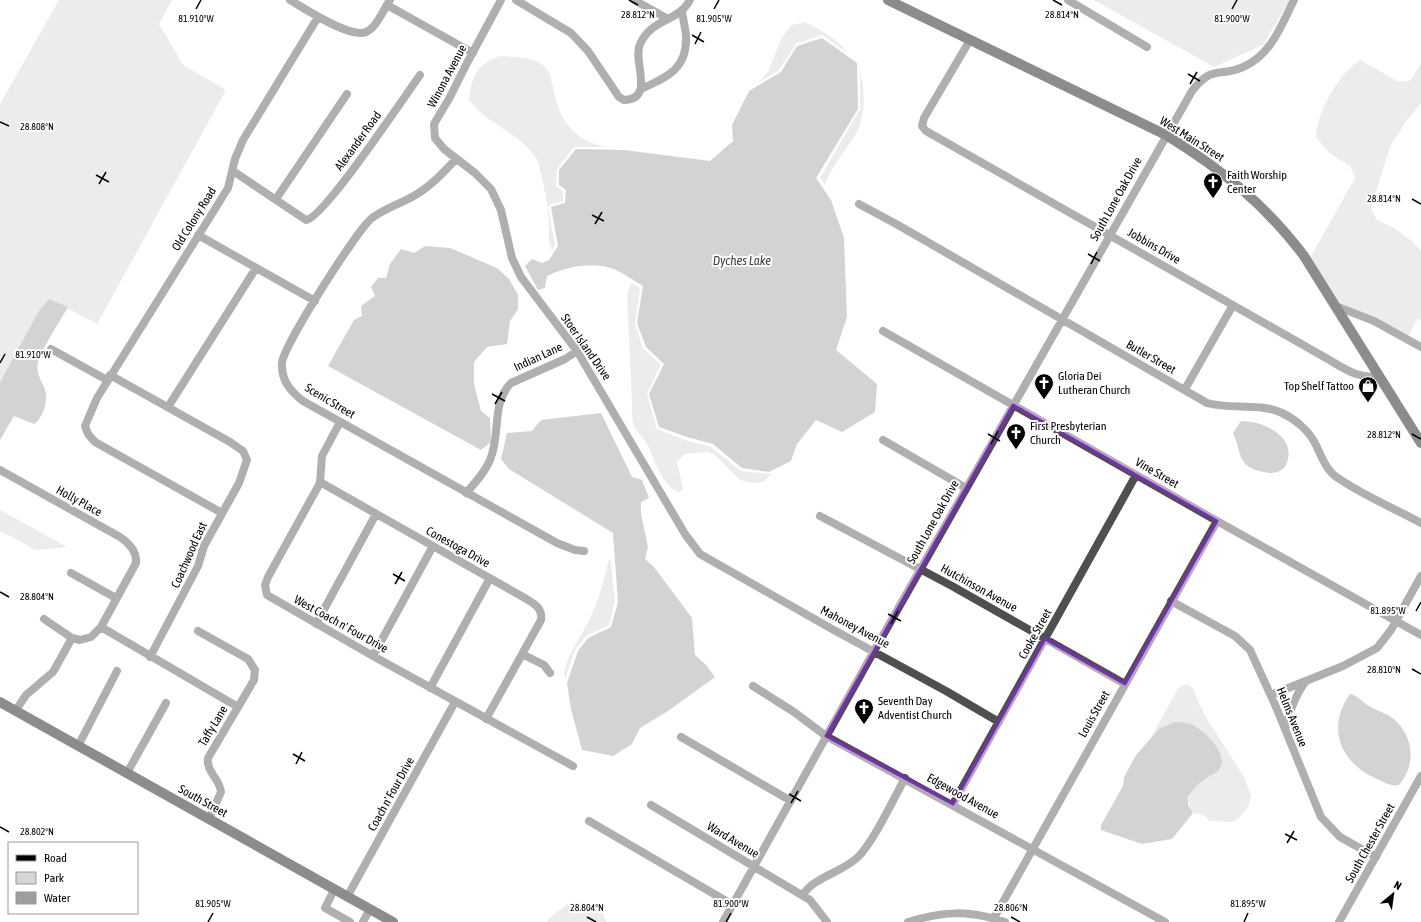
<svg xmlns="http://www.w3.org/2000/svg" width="1421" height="922" viewBox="0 0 1421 922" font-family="'Asap Condensed',sans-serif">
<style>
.green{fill:#d6d6d6}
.water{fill:#9d9d9d}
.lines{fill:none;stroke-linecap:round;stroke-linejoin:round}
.minor{stroke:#4f4f4f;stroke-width:8}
.major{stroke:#000;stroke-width:10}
.marked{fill:none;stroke:#7b2cbf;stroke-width:3;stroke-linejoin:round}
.ticks{fill:none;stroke:#000;stroke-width:1.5}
.labels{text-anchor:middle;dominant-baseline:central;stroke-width:4;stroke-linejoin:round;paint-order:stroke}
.street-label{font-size:12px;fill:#000;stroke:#fff}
.poi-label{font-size:12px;fill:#000;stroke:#fff;text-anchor:start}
.water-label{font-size:13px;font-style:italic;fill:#3e3e3e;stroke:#fff}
.ticks-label{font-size:10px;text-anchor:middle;fill:#000;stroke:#fff;stroke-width:4;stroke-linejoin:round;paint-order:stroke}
</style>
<rect width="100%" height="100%" fill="#fff"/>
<path class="green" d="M59,0H172L159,24L183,65L226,90L97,324L49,299L40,309L0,382V104Z
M1094,0H1290L1263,45L1214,67Z
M804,22C820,29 836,38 848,53L822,35L796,44L779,70L758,83L768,72L781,39L791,25Z
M500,56C513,57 534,57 544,66C551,72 552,83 554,92C560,122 576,142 607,147H574L557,169L556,186L563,191V201L551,204L548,207L555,245L552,251C547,240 549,231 549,221C549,211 541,167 537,160C522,133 487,125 469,100C471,77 477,64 500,56Z
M1360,60L1399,82L1411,80L1421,63V103L1405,123L1390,147L1371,208L1377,220L1394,228L1412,241L1421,251V319L1416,321L1406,341L1343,309L1310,258L1355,178L1350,166L1329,153L1316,137C1317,112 1339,73 1360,60Z
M860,72C865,90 866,112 858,130C848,149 832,164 825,185L820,178L860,109Z
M631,283L640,288L635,325L643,348L661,365L647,394L657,429L685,440L711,447L741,471L771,474L764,482L751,483L740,480L714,454L707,452L684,454L677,462L683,488L680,492C664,491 653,456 647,444C644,438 637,433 634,426C631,418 632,410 632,402L627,296Z
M0,510L67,547L36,550L0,531Z
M609,559L611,561L615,602L609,625L586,636L575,650L566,677H564C565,656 582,636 590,618C599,600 604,579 609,559Z
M1186,684L1192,687L1204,714L1244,777L1251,796L1248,807L1239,818L1232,822L1210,821L1202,814L1193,813C1180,794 1199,781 1215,774L1210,740L1202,730L1149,741L1179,687Z
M585,902L603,912L606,922H547L549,918L569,903Z"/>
<path class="water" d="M822,38L857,63L858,109L816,178L831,200L844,238L847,317L836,350L877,384L875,412L842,432L816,420L797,444L791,461L769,472L742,468L713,444L687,437L659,427L649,394L664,364L646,347L637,323L643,286C634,281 625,274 616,270C594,261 568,266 547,276L545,288L538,290L525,266L532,259L542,263L549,260L558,246L551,207L565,203L566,190L559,185V170L576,149L624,150L710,161L733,141L732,125L749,91L781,72L797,46Z
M425,246L450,248L497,268L509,279L518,295V309L510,321L507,344L487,347L474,362V384L481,411L490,418L491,442L481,450L328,366L354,320L362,316L361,306L375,296L371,287L378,278H386L390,264L401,249L414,253Z
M49,299L68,307C61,319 41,351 38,362C35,377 45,383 46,394C47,404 42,419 34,424L14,416L0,440V382L40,309Z
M601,413L632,477L642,480L649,498L641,502V514L648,547L645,559L654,567L692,618L695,655L706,665L715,677L668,711L640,728L632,744L613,756L582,750L571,709L567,683L578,651L588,638L611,627L618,602L613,533L509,469L501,459L507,433L532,431L541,420Z
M1241,421C1265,421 1300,438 1285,467C1278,473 1273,474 1264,472C1236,467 1242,452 1233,433Z
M1350,694C1359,696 1362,702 1369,706C1377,711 1388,713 1396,721C1414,739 1416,765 1399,785C1391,787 1384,782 1377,779C1340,763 1326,728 1350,694Z
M1175,722C1180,722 1185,722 1190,724C1203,728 1229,754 1220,768C1217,774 1211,775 1205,779C1199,783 1192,790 1188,797V805L1193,813L1172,839L1142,844L1101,830V825L1123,786L1124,777L1136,755L1160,728Z"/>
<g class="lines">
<path class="minor" d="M290,0C304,8 350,39 366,32C377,27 383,10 390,0
M501,0L467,63L450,97L434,124L435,138L444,149L475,173L491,189L501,210L512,258L521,277L577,351L685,534L700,554L832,629L946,691L999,722
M516,0L571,33L588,51L619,97L624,100C656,99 632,61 640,44C652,18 678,22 690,0
M634,0L668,19
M1068,0L1147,47
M387,5L473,53
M970,40L924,118L922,126L926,131L1326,358C1342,367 1360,381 1379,375
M641,89C667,77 688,69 686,35C685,27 683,19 682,11
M456,159C443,173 430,187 412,197C399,204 384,209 372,218C357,230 283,346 282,363C281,380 290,391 303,401L557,543L575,550L584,551
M233,171L306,220C323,219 405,96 420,75
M276,199L347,94
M859,204L898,225L1207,403C1232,410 1258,402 1282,413C1295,419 1308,430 1315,443C1321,455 1326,471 1338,478C1364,496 1394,508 1421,523
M198,235L315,301
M1338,307L1374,321L1421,347
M883,331L1217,521L1421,635
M51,349L107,380
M110,375L230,442L243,451L247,460L239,483L204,546L198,566L150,657
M1185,389L1233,305
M168,407L256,268
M340,422L322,456L320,483L268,577L265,585L267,595L373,656L573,766
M883,440L966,488
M0,470L120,537C129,543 137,551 136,563L101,627L91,637L80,640L72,638L44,619
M320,482L523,597C533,603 543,607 541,620L486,719
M466,493C475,483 485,472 490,460C501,435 491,403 511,383L565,359L577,351
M222,513L95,442L88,434L85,426L97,398L228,188L235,159L243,140L318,17
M820,516L952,586L1125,684
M71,573L116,598
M1171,601L1235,636L1250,650L1276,707L1321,817L1340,837L1376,857
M316,624L376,514
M101,627L238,707
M198,631L248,659L255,670L254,680L208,758C206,772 220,779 221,792L209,819
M522,654L544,665L550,673
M373,656L433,546
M753,686L794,712L826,736L1165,922
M430,688L490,578
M1271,695L1343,666L1377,648L1391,630L1421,576
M16,710L26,695L53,672L72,638
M1285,729C1290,712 1295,695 1306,681
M681,737L791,801
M78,746L117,671
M127,773L166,703
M953,804L1136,475
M651,805L810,900L827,922
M589,821L733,905
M334,890L325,908L350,922
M803,895C812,878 843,872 858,857C874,841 893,800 905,778
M347,897L455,702
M994,918L1217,521
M363,922L370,909
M723,922L874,651L1192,91C1213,64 1218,78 1243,67C1271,55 1281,26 1294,0
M908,922C944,911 969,910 1005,922
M1339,922L1421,776"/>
<path class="major" d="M888,0L1166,135C1220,168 1266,205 1304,256L1421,443
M0,702L393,922"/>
</g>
<path d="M0 0H1421V922H0ZM1013,405L1217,521L1125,684L1045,639L953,804L826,736Z" fill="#fff" fill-opacity=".55" fill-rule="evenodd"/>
<path class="marked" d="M1013,405L1217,521L1125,684L1045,639L953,804L826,736Z"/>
<path class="ticks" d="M629,0L638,5M1053,0L1062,5M196,9L201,0M714,9L719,0M1232,9L1237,0M692,35L704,42M695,44L701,32M1188,74L1200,81M1190,84L1197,72M0,122L9,126M96,175L109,182M99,184L106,172M1412,199L1421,204M592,215L604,221M595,224L602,212M1088,254L1100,261M1091,264L1097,252M0,363L5,354M492,394L505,401M495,404L502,392M988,434L1000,441M1412,434L1421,439M991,444L998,431M393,574L405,581M395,584L402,572M0,592L9,597M1416,611L1421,602M888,614L901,621M891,624L898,611M1412,669L1421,674M293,754L305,761M296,764L302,752M789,794L801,801M791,803L798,791M0,827L9,832M1285,834L1297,840M1287,843L1294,831M587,917L596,922M1011,917L1020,922M208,922L213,913M726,922L731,913M1244,922L1248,913"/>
<defs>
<g id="church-pin" transform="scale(1)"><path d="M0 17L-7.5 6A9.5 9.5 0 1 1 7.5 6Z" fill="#000" stroke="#fff"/><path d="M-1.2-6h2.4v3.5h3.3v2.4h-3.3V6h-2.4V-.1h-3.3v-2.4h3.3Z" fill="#fff"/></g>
<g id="shop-pin" transform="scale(1)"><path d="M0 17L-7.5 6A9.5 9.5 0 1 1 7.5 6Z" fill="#000" stroke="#fff"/><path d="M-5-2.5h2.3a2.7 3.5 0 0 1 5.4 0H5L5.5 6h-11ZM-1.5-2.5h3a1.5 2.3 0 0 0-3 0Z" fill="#fff"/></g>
</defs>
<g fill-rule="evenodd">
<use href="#church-pin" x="1213" y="182"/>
<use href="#church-pin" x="1044" y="383"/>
<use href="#shop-pin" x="1368" y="386"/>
<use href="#church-pin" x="1016" y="433"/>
<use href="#church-pin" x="864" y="708"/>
</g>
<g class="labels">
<g class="street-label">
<text transform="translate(447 76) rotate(-62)">Winona Avenue</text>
<text transform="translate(1192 139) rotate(32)">West Main Street</text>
<text transform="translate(358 141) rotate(-54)">Alexander Road</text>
<text transform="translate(1116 199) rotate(-61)">South Lone Oak Drive</text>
<text transform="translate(194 219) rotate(-58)">Old Colony Road</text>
<text transform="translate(1154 246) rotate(30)">Jobbins Drive</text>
<text transform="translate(586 347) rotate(55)">Stoer Island Drive</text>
<text transform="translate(538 357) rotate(-25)">Indian Lane</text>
<text transform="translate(1151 357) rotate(30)">Butler Street</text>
<text transform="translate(330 401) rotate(31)">Scenic Street</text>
<text transform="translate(1157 473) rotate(30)">Vine Street</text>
<text transform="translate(79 501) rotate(29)">Holly Place</text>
<text transform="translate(933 522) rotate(-61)">South Lone Oak Drive</text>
<text transform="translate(458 547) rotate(29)">Conestoga Drive</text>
<text transform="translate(189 555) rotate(-66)">Coachwood East</text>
<text transform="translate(979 588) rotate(29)">Hutchinson Avenue</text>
<text transform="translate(341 624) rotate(29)">West Coach n' Four Drive</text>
<text transform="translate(855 627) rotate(28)">Mahoney Avenue</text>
<text transform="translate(1035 634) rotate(-61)">Cooke Street</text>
<text transform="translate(1094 714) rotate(-61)">Louis Street</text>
<text transform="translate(1292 717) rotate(68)">Helms Avenue</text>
<text transform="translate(213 726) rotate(-59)">Taffy Lane</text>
<text transform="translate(391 794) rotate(-61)">Coach n' Four Drive</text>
<text transform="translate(963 796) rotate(29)">Edgewood Avenue</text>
<text transform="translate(203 801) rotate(29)">South Street</text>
<text transform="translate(733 840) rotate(31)">Ward Avenue</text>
<text transform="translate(1370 843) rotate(-61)">South Chester Street</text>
</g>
<g class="poi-label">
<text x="1227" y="175">Faith Worship<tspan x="1227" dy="14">Center</tspan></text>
<text x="1058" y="376">Gloria Dei<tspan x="1058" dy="14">Lutheran Church</tspan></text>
<text x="1354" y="386" text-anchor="end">Top Shelf Tattoo</text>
<text x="1030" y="426">First Presbyterian<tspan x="1030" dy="14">Church</tspan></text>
<text x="878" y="701">Seventh Day<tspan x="878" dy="14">Adventist Church</tspan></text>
</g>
<g class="water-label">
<text x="742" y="260">Dyches Lake</text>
</g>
</g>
<g class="ticks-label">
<text x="638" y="18">28.812°N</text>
<text x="1062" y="18">28.814°N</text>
<text x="196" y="22">81.910°W</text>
<text x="714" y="22">81.905°W</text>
<text x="1232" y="22">81.900°W</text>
<text x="37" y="130">28.808°N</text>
<text x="1384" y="202">28.814°N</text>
<text x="33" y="358">81.910°W</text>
<text x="1384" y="438">28.812°N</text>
<text x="37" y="600">28.804°N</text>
<text x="1388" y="614">81.895°W</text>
<text x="1384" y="673">28.810°N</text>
<text x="37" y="835">28.802°N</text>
<text x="213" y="907">81.905°W</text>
<text x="731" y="907">81.900°W</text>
<text x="1248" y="907">81.895°W</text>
<text x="587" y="911">28.804°N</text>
<text x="1011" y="911">28.806°N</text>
</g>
<rect x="8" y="842" width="130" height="72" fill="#ffffff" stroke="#999999"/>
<rect x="16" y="855" width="20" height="6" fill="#000000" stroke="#999999"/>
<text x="44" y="862" font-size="12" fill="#000000">Road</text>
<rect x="16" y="872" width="20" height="12" fill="#d6d6d6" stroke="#999999"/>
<text x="44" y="882" font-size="12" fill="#000000">Park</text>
<rect x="16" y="892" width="20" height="12" fill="#9d9d9d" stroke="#999999"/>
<text x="44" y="902" font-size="12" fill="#000000">Water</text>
<g transform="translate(1393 894) rotate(29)" stroke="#ffffff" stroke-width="3" paint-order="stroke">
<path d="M0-3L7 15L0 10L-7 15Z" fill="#000000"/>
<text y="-6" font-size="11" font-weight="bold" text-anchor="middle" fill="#000000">N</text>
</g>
</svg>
